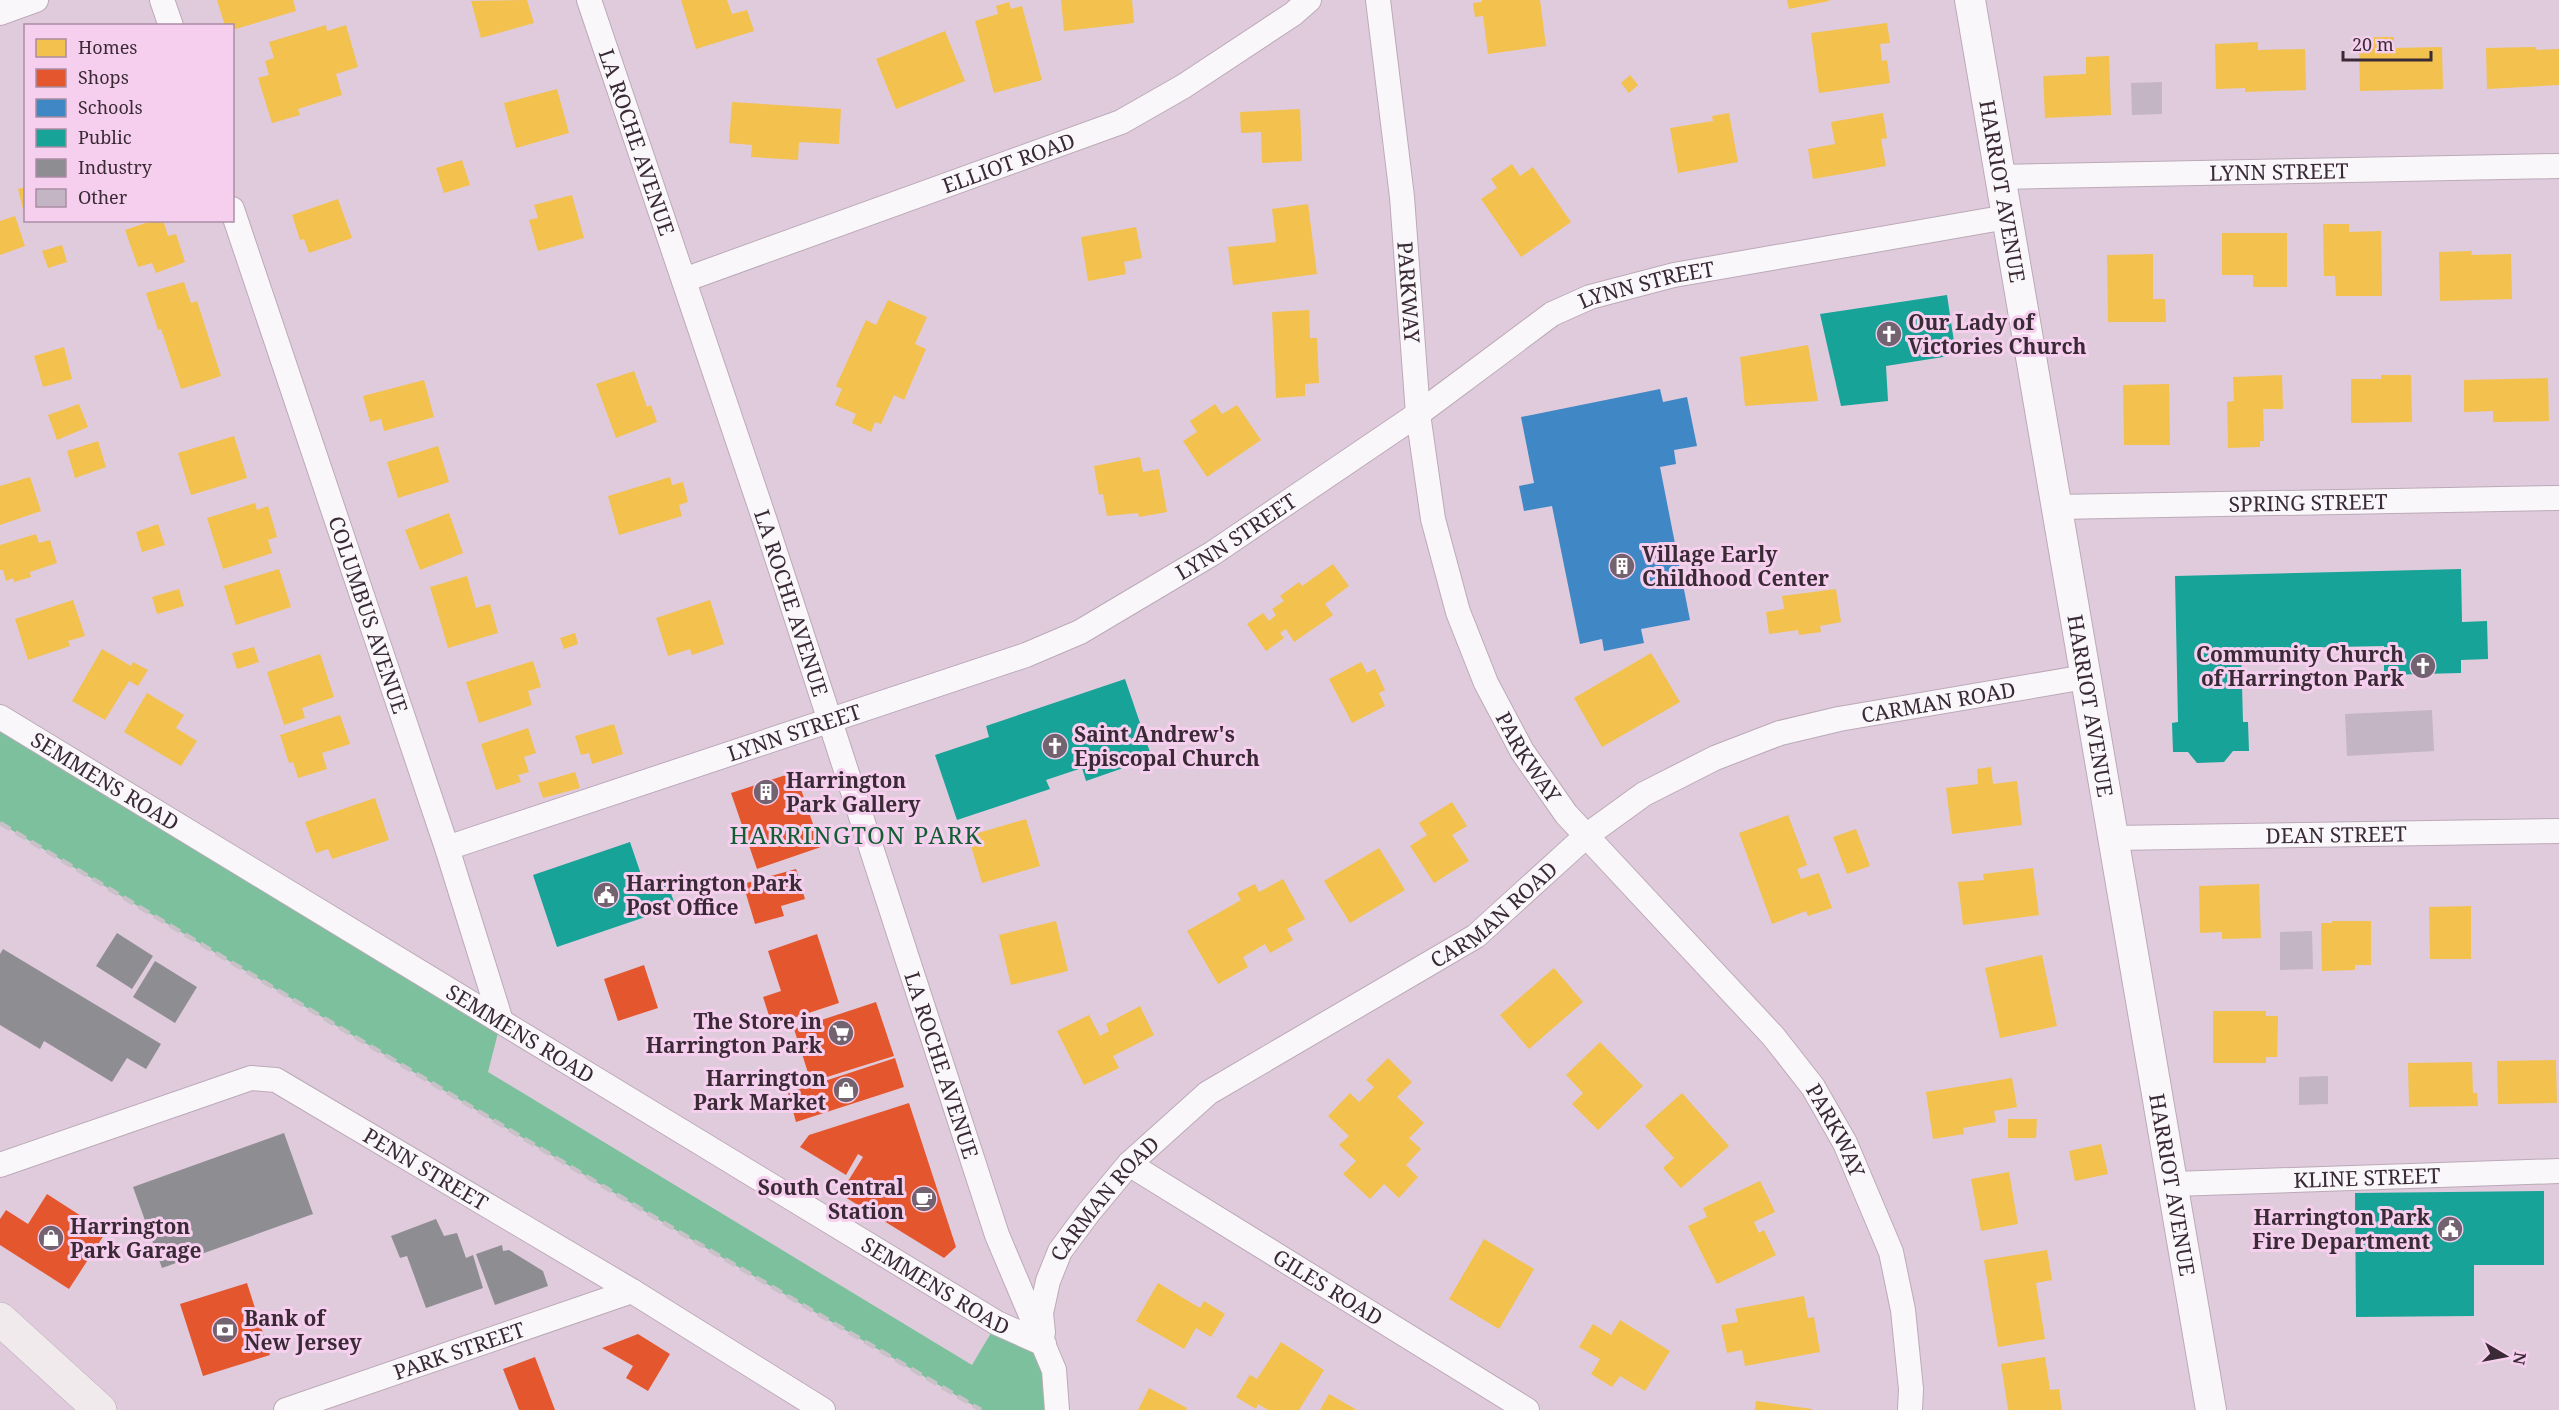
<svg xmlns="http://www.w3.org/2000/svg" width="2559" height="1410" viewBox="0 0 2559 1410" font-family="'Noto Serif',serif">
<style>
.forest{fill:#7cc09d}
.homes{fill:#f2c14e}
.shops{fill:#e4572e}
.schools{fill:#3f88c5}
.public{fill:#17a398}
.industry{fill:#8d8d92}
.building{fill:#c3b5c4}
.lines{fill:none;stroke-linecap:round;stroke-linejoin:round}
.minor-casing{stroke:#bbaab8;stroke-width:26}
.tertiary-casing{stroke:#bbaab8;stroke-width:32}
.secondary-casing{stroke:#bbaab8;stroke-width:34}
.minor{stroke:#faf7fa;stroke-width:24}
.tertiary{stroke:#faf7fa;stroke-width:30}
.secondary{stroke:#f0eaec;stroke-width:33}
.rail{stroke:#c8c2c8;stroke-width:4.5;stroke-dasharray:12 6;stroke-linecap:butt}
.labels{text-anchor:middle;dominant-baseline:central;stroke-width:6;stroke-linejoin:round;paint-order:stroke}
.street-label{font-size:21px;fill:#392a36;stroke:#f6cfee}
.poi-label{font-size:21px;font-weight:bold;fill:#392a36;stroke:#f6cfee;text-anchor:start}
.quarter-label{font-size:24px;letter-spacing:1.5px;fill:#115e33;stroke:#f6cfee}
</style>
<rect width="100%" height="100%" fill="#e0cbdc"/>
<path class="forest" d="M0,717L501,1021L488,1072L972,1365L997,1323L1044,1344L1057,1410H981L684,1235L0,823Z"/>
<path class="homes" d="M217,0H293L296,11L232,30V26H225Z
M527,0L534,23L481,38L471,1Z
M681,0H727L732,14L747,10L754,31L696,49Z
M1061,0H1132L1134,23L1064,31Z
M1482,0H1540L1546,46L1488,54L1483,16L1475,17L1473,3L1482,2Z
M1787,0H1829V1L1789,9Z
M1009,2L1011,9L1022,6L1042,80L994,93L975,21L998,14L996,6Z
M1887,23L1890,43L1880,44L1882,61L1887,60L1890,83L1819,93L1811,33Z
M326,25L327,31L346,25L358,67L336,74L342,95L298,109L300,115L272,123L258,78L269,75L265,61L274,58L269,42Z
M945,31L965,81L896,109L876,59Z
M2374,37H2394V48L2442,47L2443,89L2360,91L2359,47L2374,46Z
M2258,42V50L2305,49L2306,90L2245,92V88L2216,89L2215,44Z
M2535,47L2537,50L2559,49V85L2487,89L2486,48Z
M2109,56L2111,115L2045,118L2043,76L2086,74V57Z
M1630,75L1638,85L1629,93L1621,83Z
M557,89L569,133L516,148L504,103Z
M732,102L841,109L839,144L799,142L798,160L751,157L752,145L729,143Z
M1300,109L1302,161L1262,163L1261,132L1241,133L1240,112Z
M1729,113L1738,162L1678,173L1670,128L1713,121L1712,116Z
M1883,113L1887,138L1881,139L1886,166L1813,179L1808,149L1835,144L1831,122Z
M462,160L470,185L444,193L436,168Z
M1512,164L1520,176L1533,167L1571,222L1521,257L1481,199L1497,188L1491,179Z
M26,187V208L23,209L18,189Z
M572,195L584,238L538,251L529,220L538,218L534,205Z
M338,199L352,238L309,253L304,239L300,240L292,215Z
M1308,204L1317,274L1233,285L1228,247L1276,242L1272,209Z
M15,216L25,246L0,255V221Z
M154,220H163L168,236L176,234L185,262L156,273L152,263L138,267L125,230Z
M2323,224H2349V232L2381,231L2382,296H2336L2335,276H2324Z
M1136,227L1142,258L1124,262L1126,274L1088,281L1081,237Z
M2222,233H2287V287H2253V275H2222Z
M62,245L67,262L48,268L42,251Z
M2472,251L2471,255L2511,254L2512,299L2440,301L2439,252Z
M2153,254V299H2165L2166,322H2108L2107,255Z
M184,282L191,303L197,301L221,376L181,389L161,329L158,330L146,293Z
M888,300L927,317L915,344L926,349L904,400L894,395L881,424L875,422L871,432L852,423L856,414L835,405L842,389L836,386L866,320L876,325Z
M1309,310L1310,338H1317L1319,383L1305,384V396L1276,398L1272,312Z
M1808,345L1818,401L1745,406L1740,357Z
M64,347L72,379L43,387L34,356Z
M634,371L647,407L651,405L657,422L616,438L596,384Z
M2282,375L2283,409H2263L2264,441H2260V447L2228,448L2227,402L2234,401L2233,377Z
M2381,375H2411L2412,422L2351,423V379H2381Z
M2548,378L2549,421L2493,422V411L2464,412V380Z
M424,380L434,417L384,431L381,419L370,422L363,396Z
M2169,384L2170,445H2124L2123,385Z
M79,404L88,427L57,440L48,415Z
M1215,404L1222,414L1237,405L1261,440L1207,477L1183,441L1197,432L1190,421Z
M234,436L247,478L191,495L178,453Z
M98,441L106,467L75,478L67,451Z
M438,446L449,482L398,498L387,462Z
M1140,457L1143,472L1159,469L1167,512L1139,517L1138,513L1107,516L1103,494L1099,495L1094,466Z
M30,477L41,511L0,525V486Z
M670,477L672,485L683,482L688,502L679,505L682,516L619,535L608,496Z
M255,503L257,510L268,506L277,537L268,540L272,553L223,569L207,518Z
M449,513L463,553L420,570L405,530Z
M158,524L165,545L142,552L136,532Z
M36,534L39,543L50,540L57,563L30,572L31,577L14,582L13,578L6,581L3,570H0V545Z
M1333,564L1349,586L1325,604L1333,615L1294,642L1286,629L1280,633L1284,638L1266,651L1247,624L1263,613L1269,621L1276,615L1272,609L1284,601L1280,596L1299,582L1302,586Z
M279,569L291,607L236,625L224,586Z
M467,576L476,608L490,604L498,633L448,648L430,587Z
M179,589L184,606L157,614L152,597Z
M1836,589L1841,622L1820,626L1821,632L1799,635L1798,630L1769,634L1766,612L1784,609L1782,596Z
M73,600L85,636L68,641L70,646L28,660L15,619Z
M710,600L724,644L692,655L690,649L668,656L656,618Z
M575,633L578,644L564,649L560,638Z
M254,647L259,662L237,669L232,653Z
M102,649L131,666L133,662L148,670L138,686L129,681L105,720L72,701Z
M1651,653L1680,702L1602,747L1574,698Z
M320,654L334,697L302,708L305,718L284,725L267,672Z
M533,661L541,687L528,691L532,705L479,723L466,682Z
M1361,662L1367,673L1375,669L1385,690L1379,693L1385,706L1352,723L1329,679Z
M147,693L184,715L176,728L197,741L181,766L124,732Z
M340,715L350,744L322,753L327,769L298,778L293,762L289,763L280,735Z
M614,724L623,754L592,764L589,753L581,755L575,736Z
M528,728L536,753L524,757L529,772L518,775L521,782L496,790L481,744Z
M1991,767L1993,784L2017,781L2022,825L1952,834L1946,788L1978,784L1977,769Z
M575,772L580,788L543,798L538,783Z
M375,798L389,840L332,859L328,849L316,853L305,822Z
M1452,802L1467,826L1452,835L1469,861L1434,883L1410,846L1427,835L1419,823Z
M1788,815L1807,865L1797,869L1801,879L1819,873L1832,908L1808,916L1806,911L1772,924L1739,833Z
M1026,819L1040,866L982,883L968,836Z
M1856,829L1870,866L1847,874L1833,837Z
M1379,848L1405,890L1350,923L1324,881Z
M2033,868L2039,915L1963,925L1958,882L1984,880L1983,874Z
M1283,879L1305,919L1287,929L1293,940L1270,953L1265,944L1243,957L1248,967L1218,984L1187,931L1241,900L1237,893L1255,884L1259,892Z
M2259,884L2261,938L2222,939V932L2200,933L2199,886Z
M2471,906V959H2430L2429,907Z
M1056,921L1068,971L1011,985L999,935Z
M2332,921H2371V965H2355V970L2322,971L2321,923H2332Z
M2042,955L2057,1026L2000,1038L1985,968Z
M1554,968L1583,1002L1529,1049L1500,1015Z
M1140,1006L1154,1035L1113,1056L1119,1068L1084,1085L1057,1031L1089,1015L1100,1036L1109,1031L1106,1024Z
M2213,1011H2266V1016H2278L2277,1057H2266V1063H2213Z
M1600,1042L1643,1086L1598,1130L1572,1104L1583,1093L1566,1075Z
M1388,1058L1412,1082L1397,1097L1424,1123L1409,1138L1421,1149L1406,1165L1418,1177L1399,1198L1384,1184L1370,1199L1343,1174L1356,1161L1339,1145L1349,1136L1328,1116L1350,1093L1359,1102L1374,1087L1366,1080Z
M2556,1060L2557,1103L2498,1104L2497,1061Z
M2472,1062L2473,1093H2477L2478,1106L2409,1107L2408,1063Z
M2012,1078L2017,1107L1994,1111L1996,1122L1963,1128L1964,1134L1933,1139L1926,1092Z
M1682,1093L1729,1146L1681,1188L1663,1168L1674,1158L1645,1126Z
M2008,1119H2037L2036,1138H2008Z
M2101,1144L2108,1174L2075,1181L2069,1151Z
M2009,1172L2018,1224L1981,1231L1971,1179Z
M1760,1181L1775,1212L1754,1222L1759,1233L1764,1230L1776,1255L1717,1284L1688,1226L1707,1217L1703,1208Z
M1484,1239L1534,1269L1499,1329L1449,1299Z
M2047,1250L2052,1280L2036,1283L2045,1339L1998,1347L1984,1260Z
M1158,1283L1200,1308L1204,1301L1225,1314L1211,1337L1196,1328L1184,1349L1136,1321Z
M1804,1296L1808,1318L1814,1317L1820,1352L1745,1366L1742,1350L1727,1353L1721,1325L1738,1322L1735,1309Z
M1620,1320L1670,1351L1645,1391L1620,1376L1612,1387L1591,1374L1600,1359L1579,1347L1593,1324L1611,1335Z
M1281,1342L1324,1370L1299,1410H1268L1258,1404L1256,1409L1236,1397L1250,1375L1257,1379Z
M2045,1357L2050,1390L2059,1389L2062,1410H2008L2001,1364Z
M1149,1388L1187,1408L1186,1410H1138Z
M1329,1394L1357,1410H1320Z
M1756,1401L1812,1409V1410H1755Z"/>
<path class="shops" d="M795,772L821,847L757,869L731,793Z
M796,869L805,899L781,906L784,916L755,924L743,884Z
M817,934L839,1003L772,1025L763,997L781,991L768,951Z
M644,965L658,1008L618,1021L604,979Z
M876,1002L894,1056L811,1082L794,1029Z
M895,1058L904,1087L796,1122L788,1093Z
M909,1103L956,1247L944,1258L840,1194L863,1157L858,1154L846,1175L800,1147L809,1135Z
M47,1194L106,1232L69,1289L0,1245V1219L6,1210L28,1224Z
M247,1283L270,1355L203,1376L180,1304Z
M638,1334L670,1354L648,1391L626,1378L633,1366L602,1348Z
M535,1357L555,1410H519L503,1369Z"/>
<path class="schools" d="M1660,389L1663,402L1687,397L1697,446L1674,450L1676,464L1660,467L1690,620L1641,629L1644,643L1604,651L1602,639L1580,644L1552,506L1524,511L1519,486L1534,483L1521,417Z"/>
<path class="public" d="M1947,295L1956,355L1886,366L1888,401L1841,406L1820,314Z
M2461,569L2462,622L2487,621L2488,659L2461,660V673L2384,675V646L2241,649L2243,722H2248L2249,751H2233L2224,762L2197,763L2188,752H2173L2172,723L2178,722L2175,576Z
M1125,679L1152,758L1086,781L1082,768L1046,780L1050,789L957,820L935,755L989,737L986,726Z
M630,842L646,889L667,882L674,902L653,909L654,914L557,947L533,875Z
M2544,1191V1265H2474V1316L2356,1317L2355,1193Z"/>
<path class="industry" d="M117,933L153,956L132,989L96,966Z
M3,949L161,1044L146,1069L127,1058L112,1082L44,1041L40,1049L0,1025V954Z
M155,961L197,987L175,1023L133,997Z
M284,1133L313,1214L162,1268L133,1187Z
M436,1219L444,1236L457,1233L466,1258L473,1255L483,1288L426,1308L407,1256L400,1258L391,1236Z
M502,1245L503,1251L509,1250L543,1271L548,1286L495,1305L476,1254Z"/>
<path class="building" d="M2162,82V114L2132,115L2131,83Z
M2432,710L2434,751L2347,756L2345,714Z
M2312,931L2313,969L2280,970V932Z
M2328,1076V1104L2299,1105V1077Z"/>
<g class="lines">
<g class="minor-casing">
<g id="minor">
<path d="M162,0L171,26"/>
<path id="s1" d="M589,0L765,521L997,1235L1054,1370L1057,1410"/>
<path id="s2" d="M1378,0L1402,197L1418,414L1433,519L1458,612L1486,683L1522,751L1566,814L1773,1036L1813,1087L1845,1143L1891,1252L1903,1310L1911,1389L1910,1410"/>
<path d="M0,13L36,0"/>
<path id="s3" d="M2000,177L2559,166"/>
<path id="s4" d="M232,209L447,848L501,1021"/>
<path id="s5" d="M684,280L1121,122L1184,86L1293,14L1309,0"/>
<path id="s6" d="M2056,507L2559,498"/>
<path id="s7" d="M0,717L997,1323L1044,1344"/>
<path id="s8" d="M2114,838L2559,831"/>
<path id="s9" d="M447,848L1026,655L1080,632L1213,553L1418,414L1552,314L1590,297L1674,275L2007,217"/>
<path id="s10" d="M1129,1164L1527,1410"/>
<path id="s11" d="M0,1165L251,1078L276,1080L632,1291L823,1410"/>
<path id="s12" d="M2173,1184L2559,1171"/>
<path id="s13" d="M1043,1333L1041,1313L1048,1281L1060,1251L1089,1212L1129,1164L1208,1093L1476,936L1586,836L1644,794L1715,758L1780,733L1839,719L2085,677"/>
<path id="s14" d="M286,1410L632,1291"/>
</g>
</g>
<g class="tertiary-casing">
<g id="tertiary">
<path id="s15" d="M1970,0L2211,1410"/>
</g>
</g>
<g class="secondary-casing">
<path id="secondary" d="M0,1319L100,1410"/>
</g>
<use href="#minor" class="minor"/>
<use href="#tertiary" class="tertiary"/>
<use href="#secondary" class="secondary"/>
<path class="rail" d="M0,823L684,1235L981,1410"/>
</g>
<defs>
<g id="church-disc" transform="scale(1.35)"><circle r="9.5" fill="#736270" stroke="#f6cfee"/><path d="M-1.2-6h2.4v3.5h3.3v2.4h-3.3V6h-2.4V-.1h-3.3v-2.4h3.3Z" fill="#fff"/></g>
<g id="building-disc" transform="scale(1.35)"><circle r="9.5" fill="#736270" stroke="#f6cfee"/><path d="M-4-6H4V6H1V3H-1V6H-4ZM-2.5-4.3h1.7v1.8h-1.7ZM.8-4.3h1.7v1.8H.8ZM-2.5-1h1.7V.8h-1.7ZM.8-1h1.7V.8H.8Z" fill="#fff"/></g>
<g id="civic-disc" transform="scale(1.35)"><circle r="9.5" fill="#736270" stroke="#f6cfee"/><path d="M-.6-6.5H3V-4.5H.6V-3L4-1V1h2V6H-6V1h2V-1L-.6-3ZM-1.2 2.5V6h2.4V2.5Z" fill="#fff"/></g>
<g id="supermarket-disc" transform="scale(1.35)"><circle r="9.5" fill="#736270" stroke="#f6cfee"/><path d="M-6-5.5h2.5l.6 2H6L4.5 2H-2.5L-4.4-4H-6ZM-1.5 3.2a1.3 1.3 0 1 0 .1 0ZM3 3.2a1.3 1.3 0 1 0 .1 0Z" fill="#fff"/></g>
<g id="shop-disc" transform="scale(1.35)"><circle r="9.5" fill="#736270" stroke="#f6cfee"/><path d="M-5-2.5h2.3a2.7 3.5 0 0 1 5.4 0H5L5.5 6h-11ZM-1.5-2.5h3a1.5 2.3 0 0 0-3 0Z" fill="#fff"/></g>
<g id="cafe-disc" transform="scale(1.35)"><circle r="9.5" fill="#736270" stroke="#f6cfee"/><path d="M-5.5-4.5H6V0H3Q3 3.5 0 3.5H-2.5Q-5.5 3.5-5.5 0ZM3-3.2v2h1.7v-2ZM-6 4.5H4V6H-6Z" fill="#fff"/></g>
<g id="bank-disc" transform="scale(1.35)"><circle r="9.5" fill="#736270" stroke="#f6cfee"/><path d="M-6-4H6V4H-6ZM0-2.3a2.3 2.3 0 1 0 0 4.6a2.3 2.3 0 1 0 0-4.6Z" fill="#fff"/></g>
</defs>
<g fill-rule="evenodd">
<use href="#church-disc" x="1889" y="334"/>
<use href="#building-disc" x="1622" y="566"/>
<use href="#church-disc" x="2423" y="666"/>
<use href="#church-disc" x="1055" y="746"/>
<use href="#building-disc" x="766" y="792"/>
<use href="#civic-disc" x="606" y="895"/>
<use href="#supermarket-disc" x="841" y="1033"/>
<use href="#shop-disc" x="846" y="1090"/>
<use href="#cafe-disc" x="924" y="1199"/>
<use href="#civic-disc" x="2450" y="1229"/>
<use href="#shop-disc" x="51" y="1238"/>
<use href="#bank-disc" x="225" y="1330"/>
</g>
<g class="labels">
<g class="street-label">
<text stroke="none"><textPath href="#s1" startOffset="150">LA ROCHE AVENUE</textPath></text>
<text stroke="none"><textPath href="#s5" startOffset="345">ELLIOT ROAD</textPath></text>
<text stroke="none"><textPath href="#s3" startOffset="279">LYNN STREET</textPath></text>
<text stroke="none"><textPath href="#s15" startOffset="194">HARRIOT AVENUE</textPath></text>
<text stroke="none"><textPath href="#s9" startOffset="1338">LYNN STREET</textPath></text>
<text stroke="none"><textPath href="#s2" startOffset="294">PARKWAY</textPath></text>
<text stroke="none"><textPath href="#s6" startOffset="252">SPRING STREET</textPath></text>
<text stroke="none"><textPath href="#s9" startOffset="852">LYNN STREET</textPath></text>
<text stroke="none"><textPath href="#s1" startOffset="636">LA ROCHE AVENUE</textPath></text>
<text stroke="none"><textPath href="#s4" startOffset="428">COLUMBUS AVENUE</textPath></text>
<text stroke="none"><textPath href="#s13" startOffset="1144">CARMAN ROAD</textPath></text>
<text stroke="none"><textPath href="#s15" startOffset="716">HARRIOT AVENUE</textPath></text>
<text stroke="none"><textPath href="#s9" startOffset="366">LYNN STREET</textPath></text>
<text stroke="none"><textPath href="#s2" startOffset="780">PARKWAY</textPath></text>
<text stroke="none"><textPath href="#s7" startOffset="123">SEMMENS ROAD</textPath></text>
<text stroke="none"><textPath href="#s8" startOffset="222">DEAN STREET</textPath></text>
<text stroke="none"><textPath href="#s13" startOffset="640">CARMAN ROAD</textPath></text>
<text stroke="none"><textPath href="#s7" startOffset="609">SEMMENS ROAD</textPath></text>
<text stroke="none"><textPath href="#s1" startOffset="1122">LA ROCHE AVENUE</textPath></text>
<text stroke="none"><textPath href="#s2" startOffset="1266">PARKWAY</textPath></text>
<text stroke="none"><textPath href="#s11" startOffset="465">PENN STREET</textPath></text>
<text stroke="none"><textPath href="#s12" startOffset="194">KLINE STREET</textPath></text>
<text stroke="none"><textPath href="#s15" startOffset="1202">HARRIOT AVENUE</textPath></text>
<text stroke="none"><textPath href="#s13" startOffset="154">CARMAN ROAD</textPath></text>
<text stroke="none"><textPath href="#s7" startOffset="1095">SEMMENS ROAD</textPath></text>
<text stroke="none"><textPath href="#s10" startOffset="234">GILES ROAD</textPath></text>
<text stroke="none"><textPath href="#s14" startOffset="183">PARK STREET</textPath></text>
</g>
<g class="poi-label">
<text x="1908" y="322">Our Lady of<tspan x="1908" dy="24">Victories Church</tspan></text>
<text x="1642" y="554">Village Early<tspan x="1642" dy="24">Childhood Center</tspan></text>
<text x="2404" y="654" text-anchor="end">Community Church<tspan x="2404" dy="24">of Harrington Park</tspan></text>
<text x="1074" y="734">Saint Andrew's<tspan x="1074" dy="24">Episcopal Church</tspan></text>
<text x="786" y="780">Harrington<tspan x="786" dy="24">Park Gallery</tspan></text>
<text x="626" y="883">Harrington Park<tspan x="626" dy="24">Post Office</tspan></text>
<text x="822" y="1021" text-anchor="end">The Store in<tspan x="822" dy="24">Harrington Park</tspan></text>
<text x="826" y="1078" text-anchor="end">Harrington<tspan x="826" dy="24">Park Market</tspan></text>
<text x="904" y="1187" text-anchor="end">South Central<tspan x="904" dy="24">Station</tspan></text>
<text x="2430" y="1217" text-anchor="end">Harrington Park<tspan x="2430" dy="24">Fire Department</tspan></text>
<text x="70" y="1226">Harrington<tspan x="70" dy="24">Park Garage</tspan></text>
<text x="244" y="1318">Bank of<tspan x="244" dy="24">New Jersey</tspan></text>
</g>
<g class="quarter-label">
<text x="856" y="834">HARRINGTON PARK</text>
</g>
</g>
<rect x="24" y="24" width="210" height="198" fill="#f6cfee" stroke="#aa8da4" stroke-width="1.5"/>
<rect x="36" y="39" width="30" height="18" fill="#f2c14e" stroke="#aa8da4" stroke-width="1.5"/>
<text x="78" y="54" font-size="18" fill="#392a36">Homes</text>
<rect x="36" y="69" width="30" height="18" fill="#e4572e" stroke="#aa8da4" stroke-width="1.5"/>
<text x="78" y="84" font-size="18" fill="#392a36">Shops</text>
<rect x="36" y="99" width="30" height="18" fill="#3f88c5" stroke="#aa8da4" stroke-width="1.5"/>
<text x="78" y="114" font-size="18" fill="#392a36">Schools</text>
<rect x="36" y="129" width="30" height="18" fill="#17a398" stroke="#aa8da4" stroke-width="1.5"/>
<text x="78" y="144" font-size="18" fill="#392a36">Public</text>
<rect x="36" y="159" width="30" height="18" fill="#8d8d92" stroke="#aa8da4" stroke-width="1.5"/>
<text x="78" y="174" font-size="18" fill="#392a36">Industry</text>
<rect x="36" y="189" width="30" height="18" fill="#c3b5c4" stroke="#aa8da4" stroke-width="1.5"/>
<text x="78" y="204" font-size="18" fill="#392a36">Other</text>
<g transform="translate(2505 1356) rotate(100)" stroke="#f6cfee" stroke-width="4.5" paint-order="stroke">
<path d="M0-4.5L10 22L0 15L-10 22Z" fill="#392a36"/>
<text y="-9" font-size="16" font-weight="bold" text-anchor="middle" fill="#392a36">N</text>
</g>
<path d="M2343 51v9h88v-9" fill="none" stroke="#392a36" stroke-width="3"/>
<text x="2352" y="51" font-size="18" fill="#392a36" stroke="#f6cfee" stroke-width="4.5" paint-order="stroke">20 m</text>
</svg>
